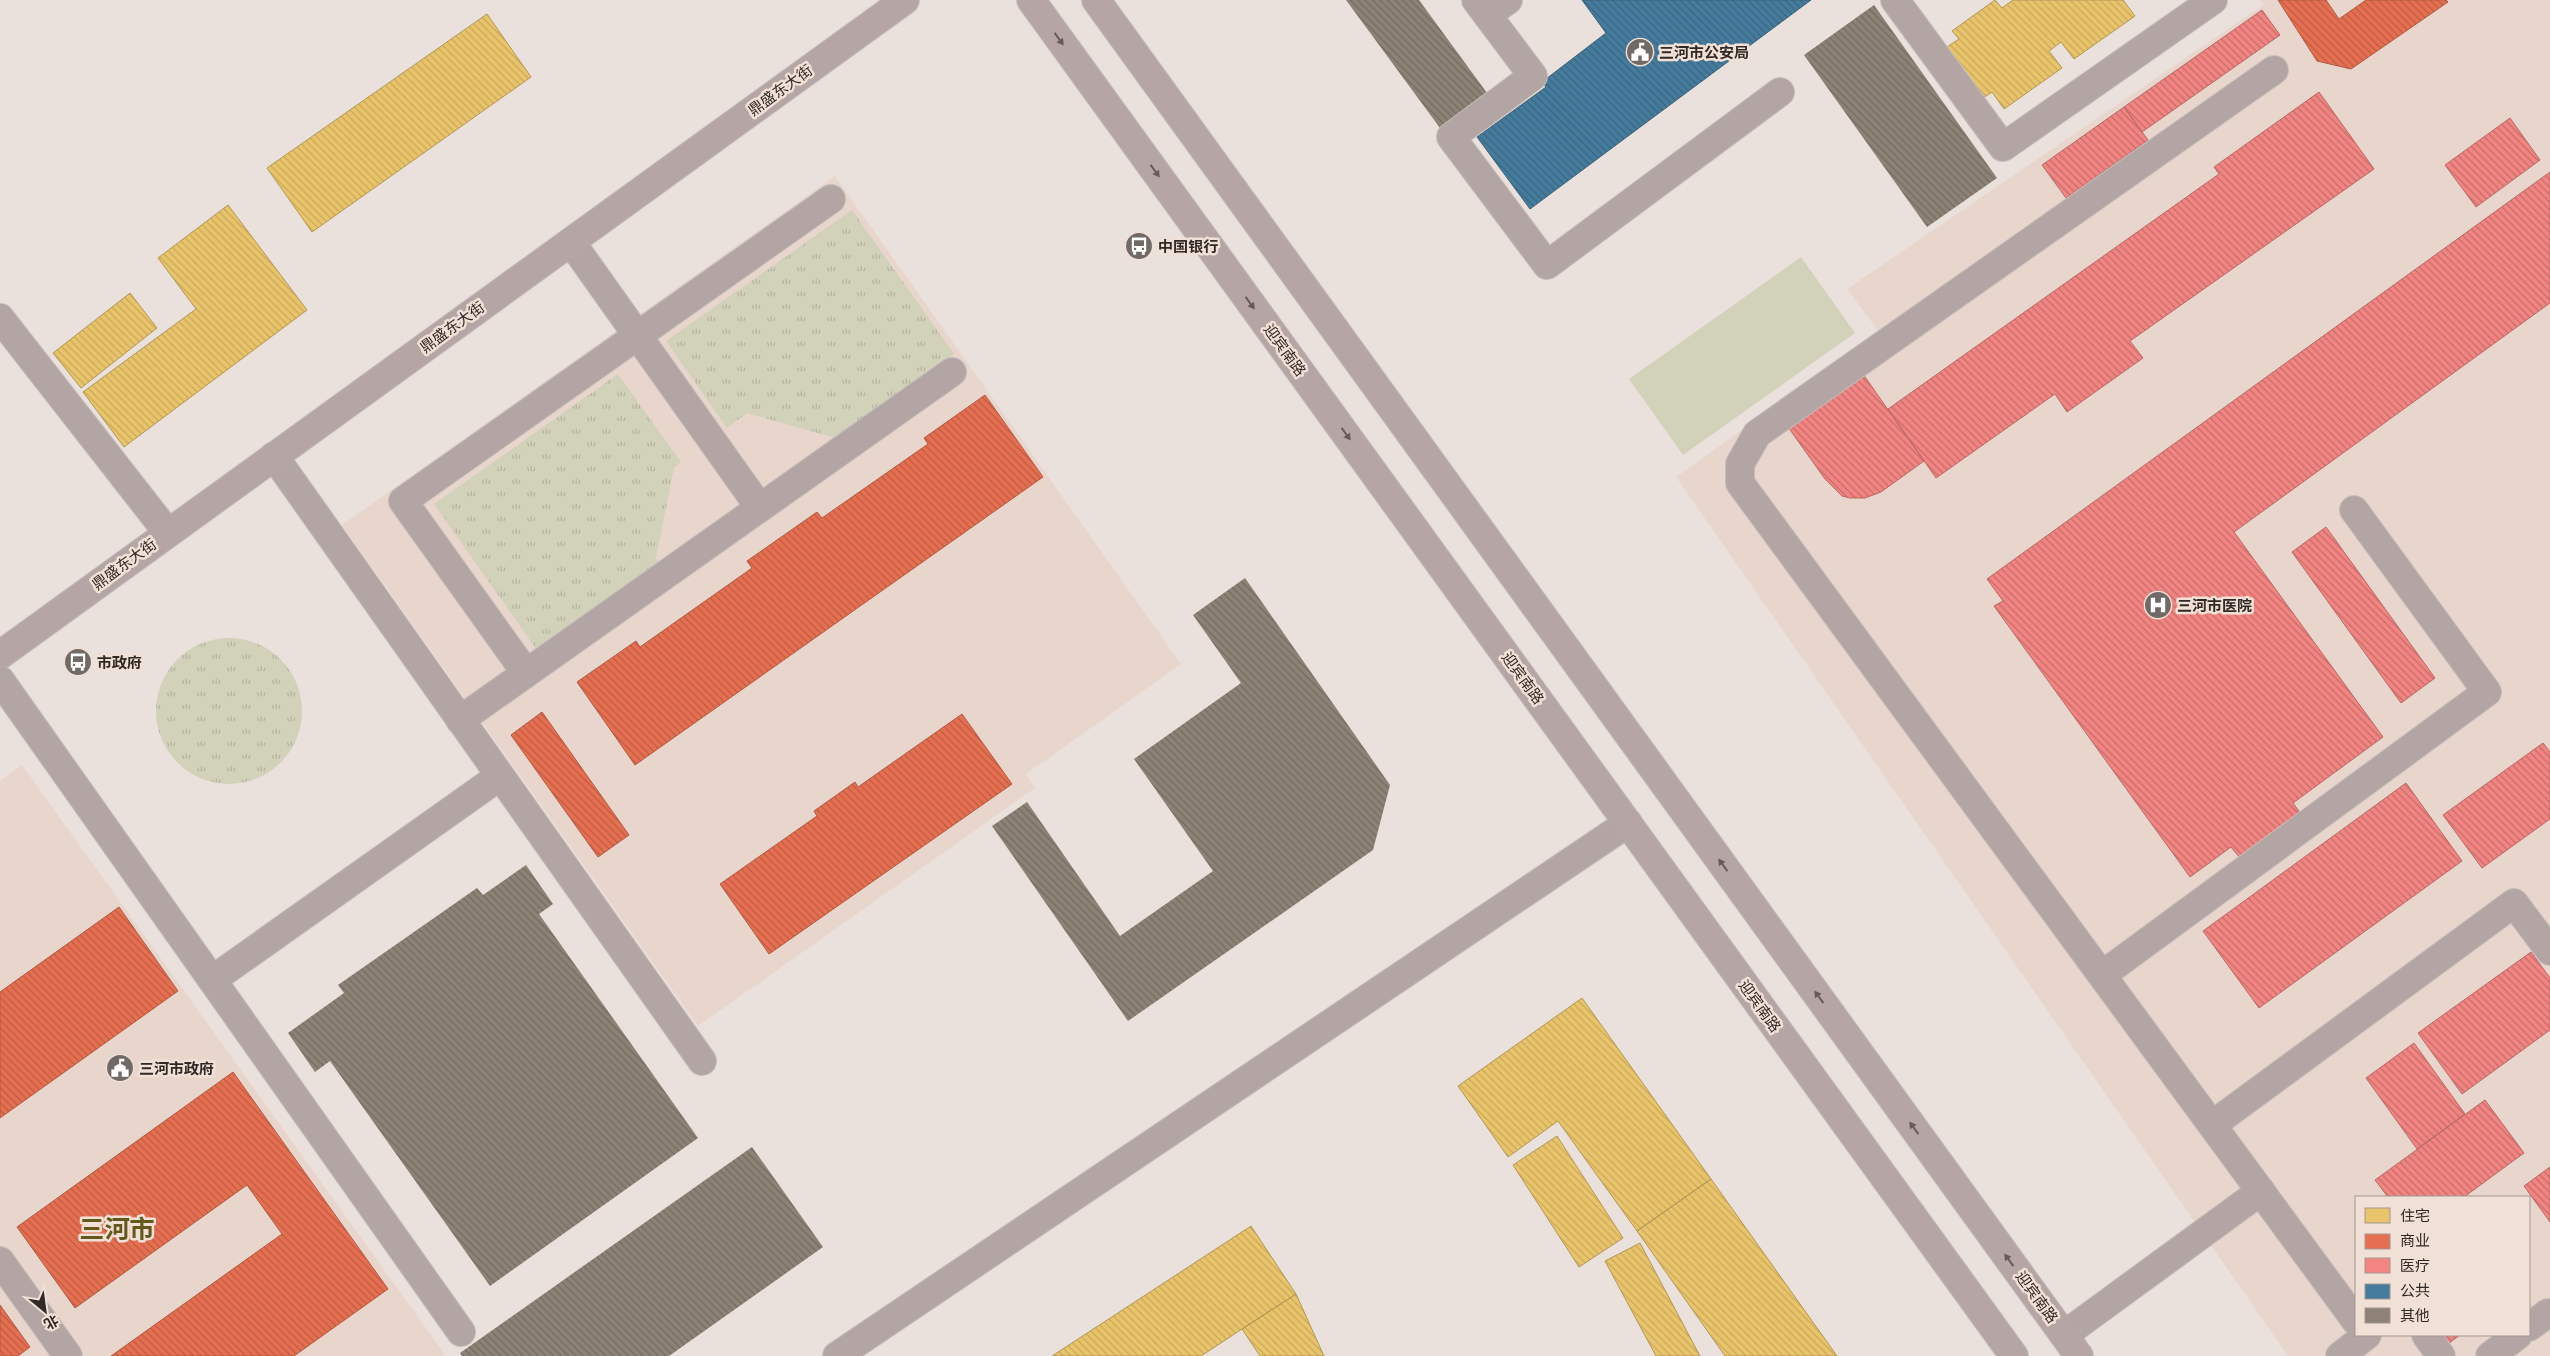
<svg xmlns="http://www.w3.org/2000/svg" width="2550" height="1356" viewBox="0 0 2550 1356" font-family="'Archivo Narrow','Noto Sans SC',sans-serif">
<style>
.built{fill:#e8d6cd;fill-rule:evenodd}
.grass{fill:url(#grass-tufts)}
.pitch{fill:#d2d1b9}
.homes{fill:url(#homes-back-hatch);stroke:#b29656}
.shops{fill:url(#shops-back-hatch);stroke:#b05a44}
.health{fill:url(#health-back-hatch);stroke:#b86966}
.public{fill:url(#public-back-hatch);stroke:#3f6279}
.building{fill:url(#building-back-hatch)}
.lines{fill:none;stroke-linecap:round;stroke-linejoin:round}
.minor-casing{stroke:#c4bdb9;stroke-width:30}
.major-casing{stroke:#c4bdb9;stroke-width:30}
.minor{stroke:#b4a5a5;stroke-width:28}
.major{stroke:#b5a5a5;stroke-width:28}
.oneway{fill:#655b59}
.labels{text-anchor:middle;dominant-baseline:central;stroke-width:5;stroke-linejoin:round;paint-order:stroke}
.poi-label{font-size:15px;font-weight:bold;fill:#302926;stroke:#f1e0d6;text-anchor:start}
.street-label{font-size:15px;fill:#302926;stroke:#f1e0d6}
.town-label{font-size:25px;font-weight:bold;fill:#63591c;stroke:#f1e0d6}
</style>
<defs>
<pattern id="grass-tufts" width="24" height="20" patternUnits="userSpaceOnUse" patternTransform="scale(1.25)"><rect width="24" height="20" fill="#d2d1b9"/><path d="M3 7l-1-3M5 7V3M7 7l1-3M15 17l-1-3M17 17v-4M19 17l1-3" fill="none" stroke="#b5b39f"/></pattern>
<pattern id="homes-back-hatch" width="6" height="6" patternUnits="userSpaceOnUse" patternTransform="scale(1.25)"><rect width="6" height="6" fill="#e9c46a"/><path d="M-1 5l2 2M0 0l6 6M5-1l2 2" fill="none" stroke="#c8a85c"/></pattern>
<pattern id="shops-back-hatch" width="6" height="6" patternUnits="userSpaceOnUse" patternTransform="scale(1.25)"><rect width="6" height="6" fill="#e76f51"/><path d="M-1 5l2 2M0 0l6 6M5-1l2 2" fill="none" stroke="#bc5b43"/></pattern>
<pattern id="health-back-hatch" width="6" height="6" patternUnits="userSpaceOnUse" patternTransform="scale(1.25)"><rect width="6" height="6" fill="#f28482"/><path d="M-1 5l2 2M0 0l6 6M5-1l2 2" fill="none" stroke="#c46c6a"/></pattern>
<pattern id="public-back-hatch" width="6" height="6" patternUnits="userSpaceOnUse" patternTransform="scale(1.25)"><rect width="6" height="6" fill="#457b9d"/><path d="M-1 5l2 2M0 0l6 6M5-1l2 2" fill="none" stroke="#3a6580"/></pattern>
<pattern id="building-back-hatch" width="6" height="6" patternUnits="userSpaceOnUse" patternTransform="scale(1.25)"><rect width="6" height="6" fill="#8d8275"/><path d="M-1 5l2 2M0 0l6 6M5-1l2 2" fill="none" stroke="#746a60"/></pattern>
</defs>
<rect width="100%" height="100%" fill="#ebe1dc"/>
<path class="built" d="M2260,0H2550V1356H2288L1676,477L1879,332L1847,289L2263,5ZM2356,1197H2529V1335H2356Z
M835,176L1181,664L1026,774L1035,788L698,1026L342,525Z
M22,765L446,1356H0V781Z"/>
<path class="grass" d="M852,210L954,354L835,438L747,413L727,428L666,341Z
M618,374L681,462L674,468L656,558L662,566L539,653L434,504Z
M156 711a73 73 0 1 1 146 0a73 73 0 1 1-146 0Z"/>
<path class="pitch" d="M1801,257L1855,333L1683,455L1629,379Z"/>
<path class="homes" d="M1995,0L2002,8L2013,0H2123L2135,16L2074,59L2061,42L2049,51L2062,68L2004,109L1992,92L1983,98L1947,47L1959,39L1952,31Z
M487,14L531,77L312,232L267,168Z
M228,205L307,310L124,447L83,392L196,309L158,258Z
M130,293L157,328L81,388L53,353Z
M1582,998L1711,1179L1637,1231L1558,1121L1508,1157L1458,1086Z
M1557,1136L1623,1238L1579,1267L1513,1165Z
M1711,1179L1837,1356H1725L1637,1231Z
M1251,1226L1296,1294L1242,1329L1201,1356H1052Z
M1640,1243L1700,1356H1656L1605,1261Z
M1296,1294L1324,1356H1260L1242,1329Z"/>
<path class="shops" d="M2278,0H2326L2339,19L2366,0H2446L2448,2L2351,69L2317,61Z
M985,395L1043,477L635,765L577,682L636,641L640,647L752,568L747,561L817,512L822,518L928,444L924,438Z
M542,712L629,835L598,857L511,735Z
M962,714L1012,784L769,954L720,884L817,816L814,811L855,782L858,787Z
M119,907L178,991L0,1118V992Z
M233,1072L388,1289L294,1356H111L282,1234L247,1185L75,1308L17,1227Z
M0,1305L30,1347L18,1356H0Z"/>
<path class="health" d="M2262,10L2280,35L2142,132L2124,107Z
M2319,92L2374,169L2130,341L2143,358L2067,412L2055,394L1936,478L1888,409L2219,174L2214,167Z
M2124,107L2148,140L2066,198L2042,165Z
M2510,118L2540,160L2476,207L2445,165Z
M2550,172V303L2234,532L2383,737L2293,803L2301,814L2240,858L2231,847L2190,877L1994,606L2003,601L1987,579Z
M1863,374L1924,461L1881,492L1865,498H1850L1842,496L1825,479L1788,427Z
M2326,527L2435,678L2401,703L2292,552Z
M2543,743L2550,752V819L2482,868L2443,815Z
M2406,783L2462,861L2259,1008L2203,931Z
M2531,952L2550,978V1030L2462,1094L2418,1033Z
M2414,1043L2465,1114L2417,1149L2366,1078Z
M2485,1100L2524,1153L2464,1197H2388L2375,1180Z
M2550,1167V1222L2524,1186Z
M2441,1335H2460L2448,1344Z"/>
<path class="public" d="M1582,0H1811L1530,209L1477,137L1546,87L1542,82L1606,33Z"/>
<path class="building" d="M1346,0H1419L1487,93L1440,128Z
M1874,5L1997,178L1927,227L1804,55Z
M1245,578L1390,785L1373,850L1128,1021L992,826L1027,802L1120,936L1213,871L1134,759L1241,683L1193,615Z
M526,865L553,904L539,914L698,1138L490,1286L330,1061L315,1072L288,1033L344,993L338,985L477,888L483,895Z
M752,1147L823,1247L669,1356H462L460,1353Z"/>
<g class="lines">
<g class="minor-casing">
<path id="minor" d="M1476,0L1533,76L1451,137L1547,265L1780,92
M1895,0L2003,147L2213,0
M1487,15L1508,0
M2274,70L1757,434L1740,464V483L2356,1321
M571,242L760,508
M0,318L168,533
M274,456L702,1061
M526,673L403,501L831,199
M0,680L461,1332
M460,720L952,372
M2102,975L2487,692L2354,510
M212,980L500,776
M2212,1125L2514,903L2550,951
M0,1261L68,1356
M2529,1327L2548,1313L2550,1315
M2064,1335L2261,1191
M2426,1335L2441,1356
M837,1356L1628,823
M2340,1356L2367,1335
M2490,1356L2518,1335"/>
</g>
<g class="major-casing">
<path id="major" d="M1031,0L2014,1356
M1096,0L2079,1356
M0,655L905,0"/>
</g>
<use href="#minor" class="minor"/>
<use href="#major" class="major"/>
</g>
<defs><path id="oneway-solid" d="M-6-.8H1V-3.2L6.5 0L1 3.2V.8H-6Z" transform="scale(1.25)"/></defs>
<g class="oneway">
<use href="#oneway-solid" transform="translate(1059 39) rotate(54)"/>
<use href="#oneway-solid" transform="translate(1155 171) rotate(54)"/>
<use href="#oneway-solid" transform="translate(1250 303) rotate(54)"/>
<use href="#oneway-solid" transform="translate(1346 434) rotate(54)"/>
<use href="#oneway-solid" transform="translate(1723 865) rotate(-126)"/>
<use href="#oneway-solid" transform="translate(1819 997) rotate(-126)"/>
<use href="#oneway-solid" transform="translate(1914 1128) rotate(-126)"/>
<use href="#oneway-solid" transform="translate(2009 1260) rotate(-126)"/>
</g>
<defs>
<g id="civic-disc" transform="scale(1.4375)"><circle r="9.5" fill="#716966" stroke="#f1e0d6"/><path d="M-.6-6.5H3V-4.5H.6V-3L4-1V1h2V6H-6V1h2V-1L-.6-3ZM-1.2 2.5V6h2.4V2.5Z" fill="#fff"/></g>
<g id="bus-disc" transform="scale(1.4375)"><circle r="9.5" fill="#716966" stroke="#f1e0d6"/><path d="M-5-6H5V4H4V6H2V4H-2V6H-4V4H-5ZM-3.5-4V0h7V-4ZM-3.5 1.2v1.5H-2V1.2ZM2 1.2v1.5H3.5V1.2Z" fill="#fff"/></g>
<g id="hospital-disc" transform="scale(1.4375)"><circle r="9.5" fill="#716966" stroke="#f1e0d6"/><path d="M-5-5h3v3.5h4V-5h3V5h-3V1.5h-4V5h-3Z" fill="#fff"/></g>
</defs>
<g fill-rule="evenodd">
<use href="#civic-disc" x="1640" y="52"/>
<use href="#bus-disc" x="1139" y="246"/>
<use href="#hospital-disc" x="2158" y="605"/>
<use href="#bus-disc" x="78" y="662"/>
<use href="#civic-disc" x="120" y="1068"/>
</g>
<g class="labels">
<g class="poi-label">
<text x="1659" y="52">三河市公安局</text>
<text x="1158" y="246">中国银行</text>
<text x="2177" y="605">三河市医院</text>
<text x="97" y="662">市政府</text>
<text x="139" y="1068">三河市政府</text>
</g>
<g class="street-label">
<text transform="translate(780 90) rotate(-36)">鼎盛东大街</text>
<text transform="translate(452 327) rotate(-36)">鼎盛东大街</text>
<text transform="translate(1285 350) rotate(54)">迎宾南路</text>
<text transform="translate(124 564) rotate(-36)">鼎盛东大街</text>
<text transform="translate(1523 678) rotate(54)">迎宾南路</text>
<text transform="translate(1760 1006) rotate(54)">迎宾南路</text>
<text transform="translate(2037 1297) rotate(54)">迎宾南路</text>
</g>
<g class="town-label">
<text x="117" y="1229">三河市</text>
</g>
</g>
<rect x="2355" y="1196" width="175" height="140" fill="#f1e0d6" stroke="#a49790"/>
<rect x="2365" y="1208" width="25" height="15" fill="#e9c46a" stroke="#a49790"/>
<text x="2400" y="1221" font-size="15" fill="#302926">住宅</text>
<rect x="2365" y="1234" width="25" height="15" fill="#e76f51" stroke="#a49790"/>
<text x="2400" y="1246" font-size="15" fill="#302926">商业</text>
<rect x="2365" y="1258" width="25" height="15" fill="#f28482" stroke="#a49790"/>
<text x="2400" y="1271" font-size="15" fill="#302926">医疗</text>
<rect x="2365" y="1284" width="25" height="15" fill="#457b9d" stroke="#a49790"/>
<text x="2400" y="1296" font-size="15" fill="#302926">公共</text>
<rect x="2365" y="1308" width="25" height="15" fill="#8d8275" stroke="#a49790"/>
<text x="2400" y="1321" font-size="15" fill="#302926">其他</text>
<g transform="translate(45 1311) rotate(151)" stroke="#f1e0d6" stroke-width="4" paint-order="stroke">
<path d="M0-4L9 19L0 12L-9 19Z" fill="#302926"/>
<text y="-8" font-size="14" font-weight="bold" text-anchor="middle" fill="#302926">北</text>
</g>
</svg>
